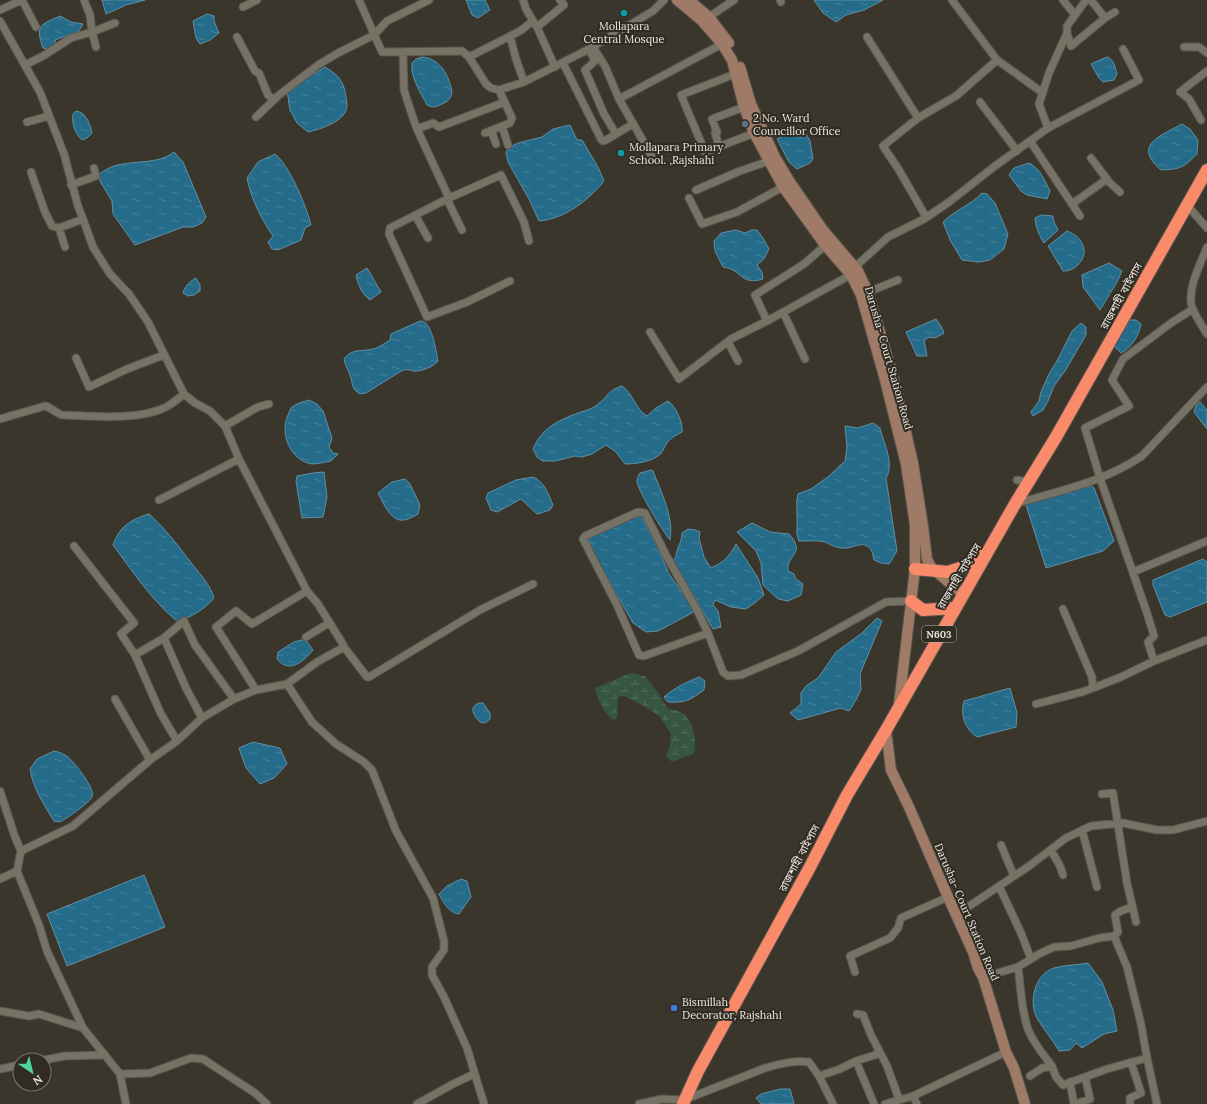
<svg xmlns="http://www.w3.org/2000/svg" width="1207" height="1104" viewBox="0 0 1207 1104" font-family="Lora,'Noto Sans Bengali',serif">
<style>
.wetland{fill:url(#wetland-marsh)}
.water{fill:url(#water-ripples);stroke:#6090a4}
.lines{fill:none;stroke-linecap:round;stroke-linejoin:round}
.street-casing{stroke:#5a554d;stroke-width:9}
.secondary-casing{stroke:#5a554d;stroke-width:12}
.highway-casing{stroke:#5a554d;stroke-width:14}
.street{stroke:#777266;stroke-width:7}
.secondary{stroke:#9e7a67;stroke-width:10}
.highway{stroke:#fa8b6a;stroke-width:12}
.culture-dot{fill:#0f9aa8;stroke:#312c22;stroke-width:1.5}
.service-dot{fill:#5c6f8a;stroke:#312c22;stroke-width:1.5}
.shop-dot{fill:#3f7fe0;stroke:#312c22;stroke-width:1.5}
.labels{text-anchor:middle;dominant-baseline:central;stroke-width:4;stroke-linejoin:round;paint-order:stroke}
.shield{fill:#312c22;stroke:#b2aea6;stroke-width:1}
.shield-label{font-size:10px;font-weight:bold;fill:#e9e6df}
.poi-label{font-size:11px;fill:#e9e6df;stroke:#312c22;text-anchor:start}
.street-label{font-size:11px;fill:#e9e6df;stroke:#312c22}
</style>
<defs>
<pattern id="wetland-marsh" width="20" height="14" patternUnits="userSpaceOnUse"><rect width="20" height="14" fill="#365640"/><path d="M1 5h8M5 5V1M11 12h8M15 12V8" fill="none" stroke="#536e5b"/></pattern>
<pattern id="water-ripples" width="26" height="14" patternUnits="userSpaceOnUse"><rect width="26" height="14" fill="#256b8a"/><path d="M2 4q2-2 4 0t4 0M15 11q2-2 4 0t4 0" fill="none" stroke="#45809a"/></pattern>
</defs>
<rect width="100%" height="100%" fill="#3b362c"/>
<path class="wetland" d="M631,673L645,676L659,694L667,708C673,710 682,711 687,717C694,727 697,742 694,753L672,762L666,756L670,745L671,734L660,717L646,707L624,696L618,697L617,718L613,720C603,712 598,700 595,688Z"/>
<path class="water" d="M102,0H145L126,5L106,14Z
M466,0H485L490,10L478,18L472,15Z
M814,0H883L864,10L846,15L836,22L823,13Z
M207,14L214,16V21L219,33L210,40L200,44L196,38L193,21Z
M60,16L71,22L83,24L79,31L55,40L56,48L49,49L43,48C35,25 40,25 60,16Z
M422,57C437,58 446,70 450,84C451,88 453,91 451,96C450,100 446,102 442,104C436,107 433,108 427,105C421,93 410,77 412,63L416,59Z
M1107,57C1114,59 1115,67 1117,74L1114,80L1103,82L1099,78L1091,64Z
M325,67C338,75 343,79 346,96C346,98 347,102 347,105C347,121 321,129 308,132L297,123L290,110L287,90Z
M76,111C86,112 90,124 92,133L87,138L82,140C74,132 72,124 73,114Z
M1182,124L1190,129L1198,140L1197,154C1183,168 1181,169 1161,170C1132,145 1160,136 1182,124Z
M570,125L577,140H582L598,167L604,181C588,201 564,219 539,221L529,199L508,162L506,153L508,148L518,143L542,137L553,129Z
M802,127L810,141L813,159L810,163L797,169L789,162L777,139Z
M174,152L183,162L206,217L202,223L193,227H183L135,245L113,214L112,201L101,183L98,176C117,155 153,169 174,152Z
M275,154C290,166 306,206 311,225L305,228L301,240L278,250L272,249L268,242L273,236C261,219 251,198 247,178L258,162Z
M1029,163C1040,168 1045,181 1050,191L1047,199L1027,195L1021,191L1009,175L1014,168Z
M982,193L987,194L995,203L1008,234L1004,249L990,260L979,262L962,260L950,240L943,222C955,210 971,205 982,193Z
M1041,215L1053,216L1054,222L1058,230L1044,243C1039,235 1036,228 1035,218Z
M736,230L745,233L752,230H757L763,238L769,249L764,259L757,265L762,272L763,279C740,286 742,269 723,267L715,251L714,241L721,233Z
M1067,231C1074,234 1081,238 1083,246C1088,258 1075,272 1063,271L1048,246Z
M1109,263L1122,271L1117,282L1100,310L1083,287L1082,275Z
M367,268L381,292L370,300C362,294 358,285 356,275Z
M196,278L200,285V291L194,295L188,296L183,293C185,286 189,282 196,278Z
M936,319L941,326L944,333L935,338L930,337L924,340L927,356H917L906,332Z
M1130,320H1136L1141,324C1139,336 1132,347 1121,353L1115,347C1117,333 1119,328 1130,320Z
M420,321C432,320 436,351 438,361C433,367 421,372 413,371C409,370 408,369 403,370L366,393L360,394C352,389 353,386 351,378C349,371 345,366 344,359C352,348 361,352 373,349C378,348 385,343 390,340L391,334Z
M1081,323L1086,327V335L1065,371L1054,386L1048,401L1043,410L1033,416L1031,412L1039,401L1041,392L1048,376L1058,359L1072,331Z
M622,386C633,393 635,409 647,416L656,408L668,401C676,407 683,422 682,432C677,435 670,438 667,443C664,447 663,453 658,456C650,462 635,464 625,464L616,452L606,445L592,454L582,457L575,456L555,461H543L537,457L533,449C542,428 557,421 578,413C584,411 593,409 598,404C608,397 608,390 622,386Z
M309,400L317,404L323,411L332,438L329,447L333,453L338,454L331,461C325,462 318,464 312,464C291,461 279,434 288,415C289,413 290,409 292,407C297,403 303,402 309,400Z
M1200,402L1207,410V429L1194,412L1196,406Z
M873,423L880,428C883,442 895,464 886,478L897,551L889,564L881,563L874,560C873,555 872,548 867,546C860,542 853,548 846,548C838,549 831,545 825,542C817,540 808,541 799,541C795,531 798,526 797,516C797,508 796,501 798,494L811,489L829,476L845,461L847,447L845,426L858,428Z
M651,470L653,471C661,492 674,517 670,540C663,532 639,492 637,482C637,479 638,476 640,473Z
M324,472L327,497L323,517L302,518L296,481L297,476L313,473Z
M533,477C545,482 548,494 553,505L550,510L537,514L521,499L497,512L491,510L486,498L488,493L516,480Z
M405,479L410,484L420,505L418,514C413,517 406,521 400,520C390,519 382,501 378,493L392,482Z
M1087,483L1094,488L1114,541L1103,551L1046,568L1025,502Z
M149,514C166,529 179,547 192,564C201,575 210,585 214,598C204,610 192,616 178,622C152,601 133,572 113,545C119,527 131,519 149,514Z
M641,516L657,546L669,574L694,609L692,613L658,631L646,632L633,623L597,560L588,538L610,525Z
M752,523L770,532L789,534C807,554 786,554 788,571L794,574L795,578L803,584L801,595L788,601L778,599L763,585L761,563L756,551L737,532Z
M688,529L695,530L700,532L699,538L704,557L711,568C724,562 729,557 736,544L758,578L764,595L756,602L746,609L731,607L715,600L713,605L718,611L721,627L713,629L673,560L676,557C676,548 682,543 682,533Z
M1203,559L1207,562V602L1170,617L1165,615L1153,585V580Z
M877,618L882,621L860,674L861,689L856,700L849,711L841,708L798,720L790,713L801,704V693L806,686L818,678L836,652L862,633Z
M305,639L313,650C303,662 289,674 277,659L278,652L294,642Z
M699,677L705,681L704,690C690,700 686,703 668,702L664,697C674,688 687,682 699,677Z
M1010,688L1017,713L1016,727L977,737C965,729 960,715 964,701Z
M479,703H483L490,713V719L485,723L480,722C474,716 468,707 479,703Z
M253,742L280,748L287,764L274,778L260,784L246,768L239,748Z
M54,751C59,752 64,754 68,757C74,762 96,789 92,797C88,804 67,818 60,822L54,821C44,805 33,788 30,769L37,759Z
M144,875L165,927L67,966L47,914Z
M461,879L467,881L471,897L459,914C449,913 443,902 439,894L447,886Z
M1088,963L1102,982L1113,1010L1117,1031L1104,1034L1082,1048L1076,1043L1070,1050L1059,1051C1053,1040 1043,1029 1037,1018C1028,1002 1035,974 1054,968C1065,965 1077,965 1088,963Z
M780,1089H790L794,1104H761L756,1098L761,1094Z"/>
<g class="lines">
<g class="street-casing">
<path id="street" d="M22,0L36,27
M84,0L90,15L92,32L115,23
M359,0L382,52L462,51L469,57L486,84L491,88L499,90L524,82L589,49L653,11L664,0
M523,0L526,9L533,21
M780,0L781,2
M1063,0L1075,15
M243,7L257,0
M0,10L22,0
M709,17L734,0
M1105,18L1115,12
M0,21L40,92L64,154L78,206L83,219L93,247L110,274L129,294L148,322L184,394L195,403L210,411L225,426L239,459L307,591L318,604L341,641L344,647L317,662L287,684L312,722L336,744L364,762L372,770L396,831L433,898L444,941V950L432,967V975L444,997L467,1048L484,1104
M537,27L555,67
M1067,33L1071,46L1105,18L1091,0
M510,36L516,59L524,82
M237,37L255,71L259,73L268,95L274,100
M867,37L918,118L956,96L997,60L952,0
M593,47L605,66L619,99L722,44
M1184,47H1199L1207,53
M589,49L595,61L585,70L604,114L616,134
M403,52L404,90L411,112L417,129L449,198
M469,57L520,31L533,21L537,27L564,5L560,0
M997,60L1043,93
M563,63L601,139L603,141L606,140L633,124
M25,65L43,56L71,38L92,32L96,47
M735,74L681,95L705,152L757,132
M619,99L654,160
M980,102L1017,151
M256,117L279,95L318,65L338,53L374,35L387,21L429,0
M918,118L883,146L899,170L926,217
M1201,120L1189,99L1180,92L1207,71
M27,122L49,116
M502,126L508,145
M1048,128L1039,104L1049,73L1067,33V26L1086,0
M417,129L433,123L439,127L505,102
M491,130L496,144
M485,133L510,123L512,118L499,90
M1030,141L1080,216
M719,146L715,133L717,132L712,119L744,107
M1091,158L1109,182L1120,192
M31,172L45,212L52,226L59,228
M71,185L96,176L94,168
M696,190L740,171L769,161
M689,198L702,224L737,212L783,187
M447,199L462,230
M1072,204L1107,179
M1187,205L1207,228
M415,215L428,238
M65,247L59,228L83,219
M1207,247C1201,263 1185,292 1193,310C1197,318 1202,326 1207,334
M855,267L888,237L924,219L949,202L995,166L1048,128L1139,80L1123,49
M510,281L467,302L427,317L389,234L390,228L447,199L501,175L524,222L529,241
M868,292L898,280
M783,312L805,359
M767,321L854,273
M650,332L679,379L731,339L767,321L755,295L804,264L828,243
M728,342L738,361
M76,358L89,387L127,369L164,355
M0,419L45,406C50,407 56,413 62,415C91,416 139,421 166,407C172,404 178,399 184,394
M225,426L258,407L269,404
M1017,480L1028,482
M159,500L239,459
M1015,504C1058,491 1104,482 1142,456L1207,387
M74,546L134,623L121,634L135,655L161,714L177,741
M1133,572L1207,541
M708,633L644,656L639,655L617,605L583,539L585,536L638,512L645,513L667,557L697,610L708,633L723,672L728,676L741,675L798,651L886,602L911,601
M306,637L329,623
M164,638L184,621L195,645L234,699
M344,647L367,677H369L480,610L533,584
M135,655L164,638L186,688L202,718
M1154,661L1148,642L1154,636L1147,613L1100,478L1085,428L1129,406L1112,380L1123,359L1171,323L1193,309
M1093,688L1121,677L1154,661L1207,640
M256,690L216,627L236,611L252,624L307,591
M115,699L150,760
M1036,704L1082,692L1093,688L1092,677L1063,609
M0,791L15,837L21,851
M1102,794L1113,793L1127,883L1136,922
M1082,830L1097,887
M1001,845L1014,876
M1051,850L1060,866L1063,875
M17,871L39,925L47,951L83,1028L120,1074L150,1073L191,1058L203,1059L255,1093L267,1104
M0,879L17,871L21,851L73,826L150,760L177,741L202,718L234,699L256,690L287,684
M999,886L1021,933L1031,959
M956,915L1029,866L1066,838L1091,826L1123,823L1157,830H1173L1207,821
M1114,936L1118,932L1115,915L1121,911L1132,907
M1018,967C1021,988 1021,1010 1028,1029C1033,1043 1043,1054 1052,1066L1042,1068L1030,1076
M855,972L850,956L890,938L898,928L901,918L948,897
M983,977L1018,967L1039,954L1054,947L1071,946L1099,938L1114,936L1127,967L1141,1024L1147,1058L1107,1069L1063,1085L1056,1077L1052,1066
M0,1011L29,1016L39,1014L83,1028
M857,1014L863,1015L871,1035L887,1066L899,1099
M1147,1058L1157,1104
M44,1060L65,1056L105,1055
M856,1061L875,1055L879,1051
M0,1069L20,1065
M120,1074L126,1104
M819,1076L840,1069L856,1061L874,1104
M1070,1082L1074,1104
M913,1096L917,1104
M417,1104L453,1084L474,1074
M639,1104L662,1099L684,1100L765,1068C780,1064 794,1060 809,1062L819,1076L833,1104
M885,1104L913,1096L1006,1052
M1076,1104L1090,1099L1085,1077
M1130,1104V1098L1141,1093L1131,1062"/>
</g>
<g class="secondary-casing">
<path id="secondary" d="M677,0L702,21L722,44L732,60L744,107L754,133L769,161L783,187L807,220L825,245L851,275L861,295L884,376L906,464L915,525V569L899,704
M689,0L709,17L729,43
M740,67L751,104L775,157L790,182L823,230L858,271L868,292L893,376L913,463L923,526L927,559L931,567L962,594
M886,730L891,770L909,807L948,897L973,952L978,968L983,977L1006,1052L1014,1068L1025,1104"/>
</g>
<g class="highway-casing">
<path id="highway" d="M915,569L948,572L969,565L983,555
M911,601L923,610L954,608
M683,1104L698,1071L810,867L847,795L886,730L1015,504L1056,437L1207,170"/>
</g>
<use href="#street" class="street"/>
<use href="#secondary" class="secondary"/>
<use href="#highway" class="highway"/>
</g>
<g class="culture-dot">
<circle cx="624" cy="13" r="4"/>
<circle cx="621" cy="153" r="4"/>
</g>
<circle class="service-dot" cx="745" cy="124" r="4"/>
<circle class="shop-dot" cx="674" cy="1008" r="4"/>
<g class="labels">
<rect class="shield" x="922" y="626" width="34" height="16" rx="3"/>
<g class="shield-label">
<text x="939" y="634">N603</text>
</g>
<g class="poi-label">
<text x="624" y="26" text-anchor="middle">Mollapara<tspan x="624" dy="13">Central Mosque</tspan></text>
<text x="753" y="118">2 No. Ward<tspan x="753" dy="13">Councillor Office</tspan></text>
<text x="629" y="147">Mollapara Primary<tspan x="629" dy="13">School. ,Rajshahi</tspan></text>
<text x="682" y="1002">Bismillah<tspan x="682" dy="13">Decorator, Rajshahi</tspan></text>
</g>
<g class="street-label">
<text transform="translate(1121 296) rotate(-61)">রাজশাহী বাইপাস</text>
<text transform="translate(889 358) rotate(74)">Darusha- Court Station Road</text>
<text transform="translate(959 576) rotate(-59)">রাজশাহী বাইপাস</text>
<text transform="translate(799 858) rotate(-62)">রাজশাহী বাইপাস</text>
<text transform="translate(967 912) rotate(67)">Darusha- Court Station Road</text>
</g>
</g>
<g transform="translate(32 1072) rotate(145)"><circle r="19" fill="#312c22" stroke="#7b766e"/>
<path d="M0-3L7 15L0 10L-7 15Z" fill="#4ed399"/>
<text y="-6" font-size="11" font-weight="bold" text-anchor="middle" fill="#e9e6df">N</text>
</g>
</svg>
